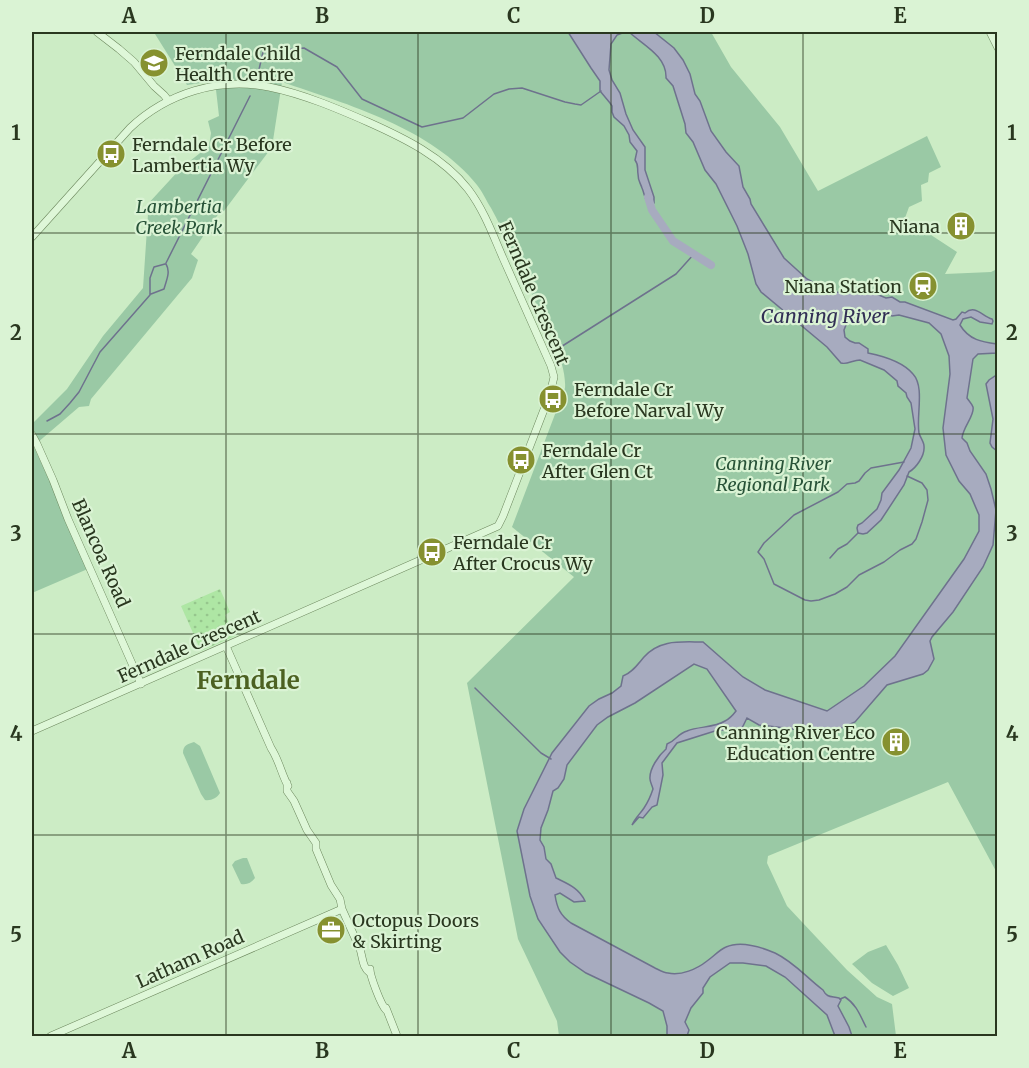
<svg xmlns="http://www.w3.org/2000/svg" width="1029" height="1068" viewBox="0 0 1029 1068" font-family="Merriweather,serif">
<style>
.sand{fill:url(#sand-dots)}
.green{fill:#9ac9a5}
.water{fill:#a7abbf;stroke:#6e728d;stroke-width:1.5}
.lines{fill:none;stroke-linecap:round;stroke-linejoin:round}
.stream{stroke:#6e728d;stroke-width:1.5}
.river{stroke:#a7abbf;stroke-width:8}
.tertiary-casing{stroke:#6b865c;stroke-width:8}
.tertiary{stroke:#def7d8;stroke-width:7}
.grid{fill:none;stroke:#29371f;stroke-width:1.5;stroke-opacity:0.55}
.labels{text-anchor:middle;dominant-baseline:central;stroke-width:4.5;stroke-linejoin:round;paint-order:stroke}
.poi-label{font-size:18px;fill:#29371f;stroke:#daf3d4;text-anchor:start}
.park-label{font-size:18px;font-style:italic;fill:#275237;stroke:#daf3d4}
.street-label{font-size:18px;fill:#29371f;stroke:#daf3d4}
.water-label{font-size:20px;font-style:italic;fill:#322f55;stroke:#daf3d4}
.district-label{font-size:24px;font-weight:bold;fill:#4c6121;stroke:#daf3d4}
.neatline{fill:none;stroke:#29371f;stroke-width:2}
.grid-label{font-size:20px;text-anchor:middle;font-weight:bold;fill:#29371f}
</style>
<defs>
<pattern id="sand-dots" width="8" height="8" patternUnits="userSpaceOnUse" patternTransform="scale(1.5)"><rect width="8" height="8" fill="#aee6a4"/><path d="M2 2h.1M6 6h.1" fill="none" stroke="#96c68d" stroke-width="1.8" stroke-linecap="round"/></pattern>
</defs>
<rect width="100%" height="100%" fill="#ccecc5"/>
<path class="sand" d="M220,589L230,612L225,615L235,636L201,651L181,606Z"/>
<path class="green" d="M152,32H711L731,67L780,127L818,191L927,136L941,167L929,173L928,182L921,185L922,201L909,207L905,218L957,252L945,274L991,272L997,269V873L948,782L768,856L767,863L787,906L847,970L877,997L892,1004L896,1036H559L557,1021L518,939L467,683L574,577L512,527L565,388C567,361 545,324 534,299C520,268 507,237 491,208C486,200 482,191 477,185C433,129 347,104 282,82L272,147L224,211L219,213L191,254L198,260L192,278L91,399L89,406L79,407L37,443L32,436V424L67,389L103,336L143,288L148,214L146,206L181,168L209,146L211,133L208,121L219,116L215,81L187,85L155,34Z
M32,443L90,568L32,593Z
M194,742L200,746L220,793C217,798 211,801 205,800L201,794L183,753C183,745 188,744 194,742Z
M243,858H247L255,878C251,883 247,885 241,884L232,865L235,861Z
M886,945L898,965L909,988L893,996L872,983L852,964L868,952Z"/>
<path class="water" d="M568,32H625L617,35L611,44L609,70L612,80L620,93L626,114L633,130L645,147V170L654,197V203L651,206C644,200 645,195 642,188C640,182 638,181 638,174C637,168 639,165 635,160L637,151L630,142L629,135L624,126L614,117L612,112V106L610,103L600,91V81L591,68Z
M626,32H654L674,48L683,60L690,74L695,94L700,101L711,131L726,152L739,166L743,187L750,199L751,204L784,258L807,279L831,292L874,293L886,298L892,297L900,302H905L953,320L956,319L962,312L965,313C975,304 982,316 992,319L993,321L992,324L980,322L971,317L963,319L960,325C969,340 982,342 997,344V353L978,354L973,359L967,398C969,401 972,404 973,407C975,415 963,427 962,438L967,443L970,451L986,474L991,489L996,510L993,545L983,567L953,612L932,637L930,641L934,659L928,670L923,674L887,685L855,722L837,730L810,731L759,725L747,718L742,728L732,730H718L677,743L662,763L663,775L657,805L652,807L643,818L639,817L632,825C635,818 640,814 644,808C648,802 651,795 653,789C652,785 650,782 650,779C649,769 659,755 666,749L667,744C676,741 677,734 687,731C699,726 714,728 725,721C729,719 733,715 736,711L707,669L694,664L635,703L608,717L597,725L567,765L564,779L558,788L553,791L548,810L541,828L540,840L544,847L546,859L551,864L556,878C568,884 579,888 585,901L574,902L560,893L555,895C557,908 560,915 571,923L655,968C659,970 664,973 668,973C681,976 697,969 707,961C713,957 719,950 726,947C741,940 761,947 775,953C794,962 807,978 823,990C827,998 831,996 839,998L841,1000L838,1006L849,1027L852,1036H835L827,1015L785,977L766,966L743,963H730L710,977L703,988V993L691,1008L685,1022L689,1030L687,1036H667V1026L663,1011L649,1003L586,973L570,962L560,952L538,919L530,896L517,831L524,809L552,753L589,706L599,699L612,693L621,686L623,676C632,673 638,664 644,657C660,639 681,642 703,642L743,677L765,690L827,711L864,686L895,656L964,559L979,531V515L970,494L959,481L946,455L943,428L950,374L949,356L941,334L929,323L899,315L892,316L886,313L864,314L853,317L846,325L844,330L845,337L850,341L855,343H859L868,349V353C883,356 903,362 913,374C925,387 916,416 919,433C920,437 924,442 924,446C925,456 916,468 909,472L904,485L881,520L867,533L863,534L858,533L857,528L858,525L862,523L877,509L881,500L882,493L899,470L911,448L915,429L911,403L907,397L906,393L898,386L897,381L884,370L860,360C853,360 847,365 841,363L827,347L761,292L756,284L748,254L737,226L716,184L705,170L693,142L686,133L685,124L673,86L666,78C667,56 643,45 629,32Z
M995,376H997V451L992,447L990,443L993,419L986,384L989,380Z"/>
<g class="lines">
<path class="stream" d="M258,74L263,52L304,48L337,67L362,99L422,127L463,118L494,94L509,89L522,88L565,102L575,104L581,105L601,91
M166,263L250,96
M151,294L164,289C166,281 171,272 166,264
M556,350L676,274L694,254
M47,421L60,414L70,403L79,392L100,352L150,295V278L154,267L165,264
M904,462L871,468L865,473L859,481L855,483L847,484L838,492L794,515L764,543L758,552L764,559L774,584L805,600L811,601L819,600L835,594L847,587L859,575L884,562L900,550L912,544L916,539L922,522L928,500L927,490L922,483L907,476
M830,558L838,549L847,544L858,533
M475,688L541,753L551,759
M840,999L845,997C856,1004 860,1015 866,1027"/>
<path class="river" d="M648,197L652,210L673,241L711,265"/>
<g class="tertiary-casing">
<path id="tertiary" d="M97,32L119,49L134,62L154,86L164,95L168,100
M990,32L998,48
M32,237L130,128C167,93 219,77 269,87C303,94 336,108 368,122C404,138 443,157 468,189C484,210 493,235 503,258C519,294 535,330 551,366L554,377L550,394L503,516L498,526L32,731
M32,435L37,444L53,480L68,519L141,684
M226,646L271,748C279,760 281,773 288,786
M287,783V791L294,801L307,830L316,843V849L331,885L340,899L342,909L360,949C363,958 362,967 370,973
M370,969C370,976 381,1005 386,1010
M386,1008L397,1036
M51,1036L342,909"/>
</g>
<use href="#tertiary" class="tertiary"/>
</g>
<path class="grid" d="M226,32V1036M418,32V1036M611,32V1036M803,32V1036M32,233H998M32,434H998M32,634H998M32,835H998"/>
<defs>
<g id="school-disc" transform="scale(1.5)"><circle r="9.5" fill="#869130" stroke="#daf3d4"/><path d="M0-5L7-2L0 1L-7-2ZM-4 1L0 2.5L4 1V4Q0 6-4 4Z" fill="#fff"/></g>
<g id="bus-disc" transform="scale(1.5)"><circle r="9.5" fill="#869130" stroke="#daf3d4"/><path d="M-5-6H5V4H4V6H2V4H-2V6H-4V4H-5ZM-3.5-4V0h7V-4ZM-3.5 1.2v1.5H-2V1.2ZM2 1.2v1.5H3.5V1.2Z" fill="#fff"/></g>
<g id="building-disc" transform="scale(1.5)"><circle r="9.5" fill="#869130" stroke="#daf3d4"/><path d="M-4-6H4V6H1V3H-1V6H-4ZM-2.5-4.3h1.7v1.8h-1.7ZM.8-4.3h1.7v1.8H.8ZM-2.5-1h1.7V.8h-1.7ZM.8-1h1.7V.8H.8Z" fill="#fff"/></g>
<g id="station-disc" transform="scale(1.5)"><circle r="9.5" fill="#869130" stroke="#daf3d4"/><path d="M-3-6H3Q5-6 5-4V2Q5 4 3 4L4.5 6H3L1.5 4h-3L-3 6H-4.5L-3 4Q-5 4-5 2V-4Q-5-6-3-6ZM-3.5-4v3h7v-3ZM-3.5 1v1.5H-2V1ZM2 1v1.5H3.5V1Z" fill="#fff"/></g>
<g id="office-disc" transform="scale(1.5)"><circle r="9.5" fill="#869130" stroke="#daf3d4"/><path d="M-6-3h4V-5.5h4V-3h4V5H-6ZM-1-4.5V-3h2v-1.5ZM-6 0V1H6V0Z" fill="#fff"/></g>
</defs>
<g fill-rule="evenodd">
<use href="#school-disc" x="154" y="63"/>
<use href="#bus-disc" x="111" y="154"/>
<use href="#building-disc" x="961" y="226"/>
<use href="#station-disc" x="923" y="286"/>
<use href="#bus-disc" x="553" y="399"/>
<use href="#bus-disc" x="521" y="460"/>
<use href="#bus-disc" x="432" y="552"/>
<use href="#building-disc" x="896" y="742"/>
<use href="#office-disc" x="331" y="930"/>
</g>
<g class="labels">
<g class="poi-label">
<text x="175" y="53">Ferndale Child<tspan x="175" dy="21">Health Centre</tspan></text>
<text x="132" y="144">Ferndale Cr Before<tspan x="132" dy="21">Lambertia Wy</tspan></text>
<text x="940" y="226" text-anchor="end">Niana</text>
<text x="902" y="286" text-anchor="end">Niana Station</text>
<text x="574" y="389">Ferndale Cr<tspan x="574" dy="21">Before Narval Wy</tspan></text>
<text x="542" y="450">Ferndale Cr<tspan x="542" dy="21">After Glen Ct</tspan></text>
<text x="453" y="542">Ferndale Cr<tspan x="453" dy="21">After Crocus Wy</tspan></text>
<text x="875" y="732" text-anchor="end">Canning River Eco<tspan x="875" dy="21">Education Centre</tspan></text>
<text x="352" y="920">Octopus Doors<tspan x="352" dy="21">&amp; Skirting</tspan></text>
</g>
<g class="park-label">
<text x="179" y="206">Lambertia<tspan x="179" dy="21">Creek Park</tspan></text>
<text x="773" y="463">Canning River<tspan x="773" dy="21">Regional Park</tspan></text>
</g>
<g class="street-label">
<text transform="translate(534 293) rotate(67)">Ferndale Crescent</text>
<text transform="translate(101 553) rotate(66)">Blancoa Road</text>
<text transform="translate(189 646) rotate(-24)">Ferndale Crescent</text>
<text transform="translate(190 959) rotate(-24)">Latham Road</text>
</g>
<g class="water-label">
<text x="825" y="315">Canning River</text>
</g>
<g class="district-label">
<text x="248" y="680">Ferndale</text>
</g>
</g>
<rect width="1029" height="1068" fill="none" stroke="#daf3d4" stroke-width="66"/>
<rect x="33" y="33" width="963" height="1002" class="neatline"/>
<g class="grid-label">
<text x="129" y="23">A</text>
<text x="322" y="23">B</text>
<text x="514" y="23">C</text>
<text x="707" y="23">D</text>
<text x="900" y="23">E</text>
<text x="16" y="140">1</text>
<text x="1012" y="140">1</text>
<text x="16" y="340">2</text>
<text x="1012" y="340">2</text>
<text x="16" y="541">3</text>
<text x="1012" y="541">3</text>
<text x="16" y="741">4</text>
<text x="1012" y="741">4</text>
<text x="16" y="942">5</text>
<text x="1012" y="942">5</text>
<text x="129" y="1058">A</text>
<text x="322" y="1058">B</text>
<text x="514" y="1058">C</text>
<text x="707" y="1058">D</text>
<text x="900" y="1058">E</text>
</g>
</svg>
